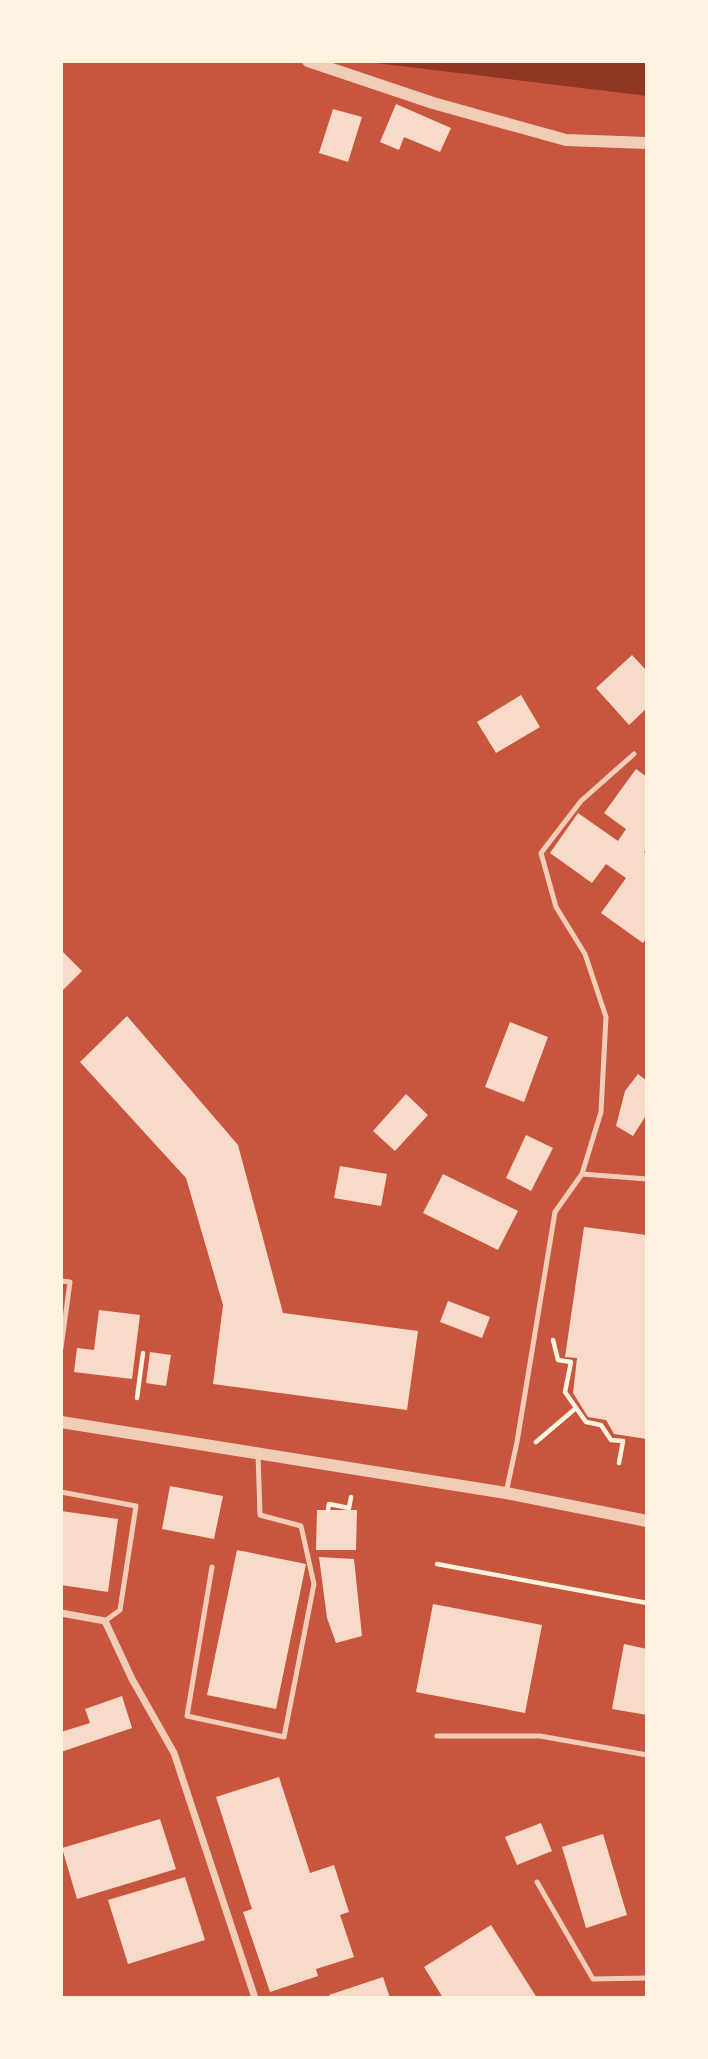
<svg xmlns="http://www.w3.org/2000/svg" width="708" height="2059" viewBox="0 0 708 2059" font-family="Signika,sans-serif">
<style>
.water{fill:#8f3625}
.building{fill:#f7dbc8}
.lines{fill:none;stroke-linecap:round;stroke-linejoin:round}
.path{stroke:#fff3e0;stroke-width:4.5}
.service{stroke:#f1ccb7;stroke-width:5}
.minor{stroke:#f1ccb7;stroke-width:7}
.tertiary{stroke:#f1ccb7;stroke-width:12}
</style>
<rect width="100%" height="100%" fill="#c8553d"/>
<path class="water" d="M367,61H647V96L368,62Z"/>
<path class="building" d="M396,104L451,128L440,152L404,137L399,150L380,142Z
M333,109L362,117L348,162L319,153Z
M632,655L647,671V708L629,725L596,688Z
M521,695L540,727L496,753L477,722Z
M636,769L647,777V847L644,852L647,854V937L643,943L601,913L626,878L606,864L592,883L550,853L578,813L618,841L626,829L604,813Z
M61,950L82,971L61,992Z
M127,1016L238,1145L283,1313L418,1331L407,1410L213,1384L223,1305L186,1178L80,1062Z
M510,1022L548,1037L524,1102L485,1087Z
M638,1074L647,1081V1114L633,1136L616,1126L625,1091Z
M406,1094L428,1115L395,1151L373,1131Z
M526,1135L553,1148L531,1191L506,1178Z
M340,1166L387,1174L381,1206L334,1198Z
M443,1174L518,1211L498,1250L423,1213Z
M584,1227L647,1235V1439L614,1434L606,1420L588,1417L573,1393L577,1358L565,1357Z
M448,1301L490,1317L482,1338L440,1322Z
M99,1310L140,1315L132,1379L74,1372L77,1348L94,1350Z
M150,1352L171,1355L166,1386L146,1383Z
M170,1486L223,1496L214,1539L162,1529Z
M317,1510H357L356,1550H316Z
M61,1511L118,1519L108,1592L61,1585Z
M237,1550L306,1564L276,1709L207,1695Z
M319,1557L354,1559L362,1636L336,1643L327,1618Z
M433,1604L542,1625L525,1713L416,1692Z
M624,1644L647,1649V1715L612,1709Z
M122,1696L132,1728L61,1752V1732L90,1723L85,1709Z
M279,1777L310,1873L334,1865L349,1912L340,1915L354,1957L316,1969L318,1976L270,1992L243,1912L252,1909L216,1797Z
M160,1819L176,1869L77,1899L62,1848Z
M541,1823L552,1851L517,1865L505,1837Z
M603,1834L627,1915L586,1928L562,1847Z
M185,1877L205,1940L128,1964L108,1900Z
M491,1925L537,1998H443L424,1967Z
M383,1977L390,1998H330L329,1995Z"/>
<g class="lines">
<path class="path" d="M553,1340L558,1360L571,1362L565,1392L586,1422L601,1425L611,1440L623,1441L619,1463
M137,1398L143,1353
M536,1442L576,1408
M328,1510L329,1504L349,1508L351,1497
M437,1564L647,1603"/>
<path class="service" d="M582,1174L647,1179
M61,1281L70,1282L61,1348
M61,1492L136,1506L120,1610L105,1621
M506,1493L517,1442L555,1212L582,1174L601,1112L606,1017L585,954L556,907L541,853L581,801L634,754
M212,1567L187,1716L284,1737L314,1584L301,1526L260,1515L258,1454
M437,1736H540L647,1755
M537,1882L593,1979L647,1978"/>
<path class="minor" d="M61,1613L105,1621L132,1679L174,1753L255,1998"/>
<path class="tertiary" d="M308,61L433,103L566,140L647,143
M61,1422L506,1493L647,1521"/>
</g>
<rect width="708" height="2059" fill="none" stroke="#fff3e0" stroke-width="126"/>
</svg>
